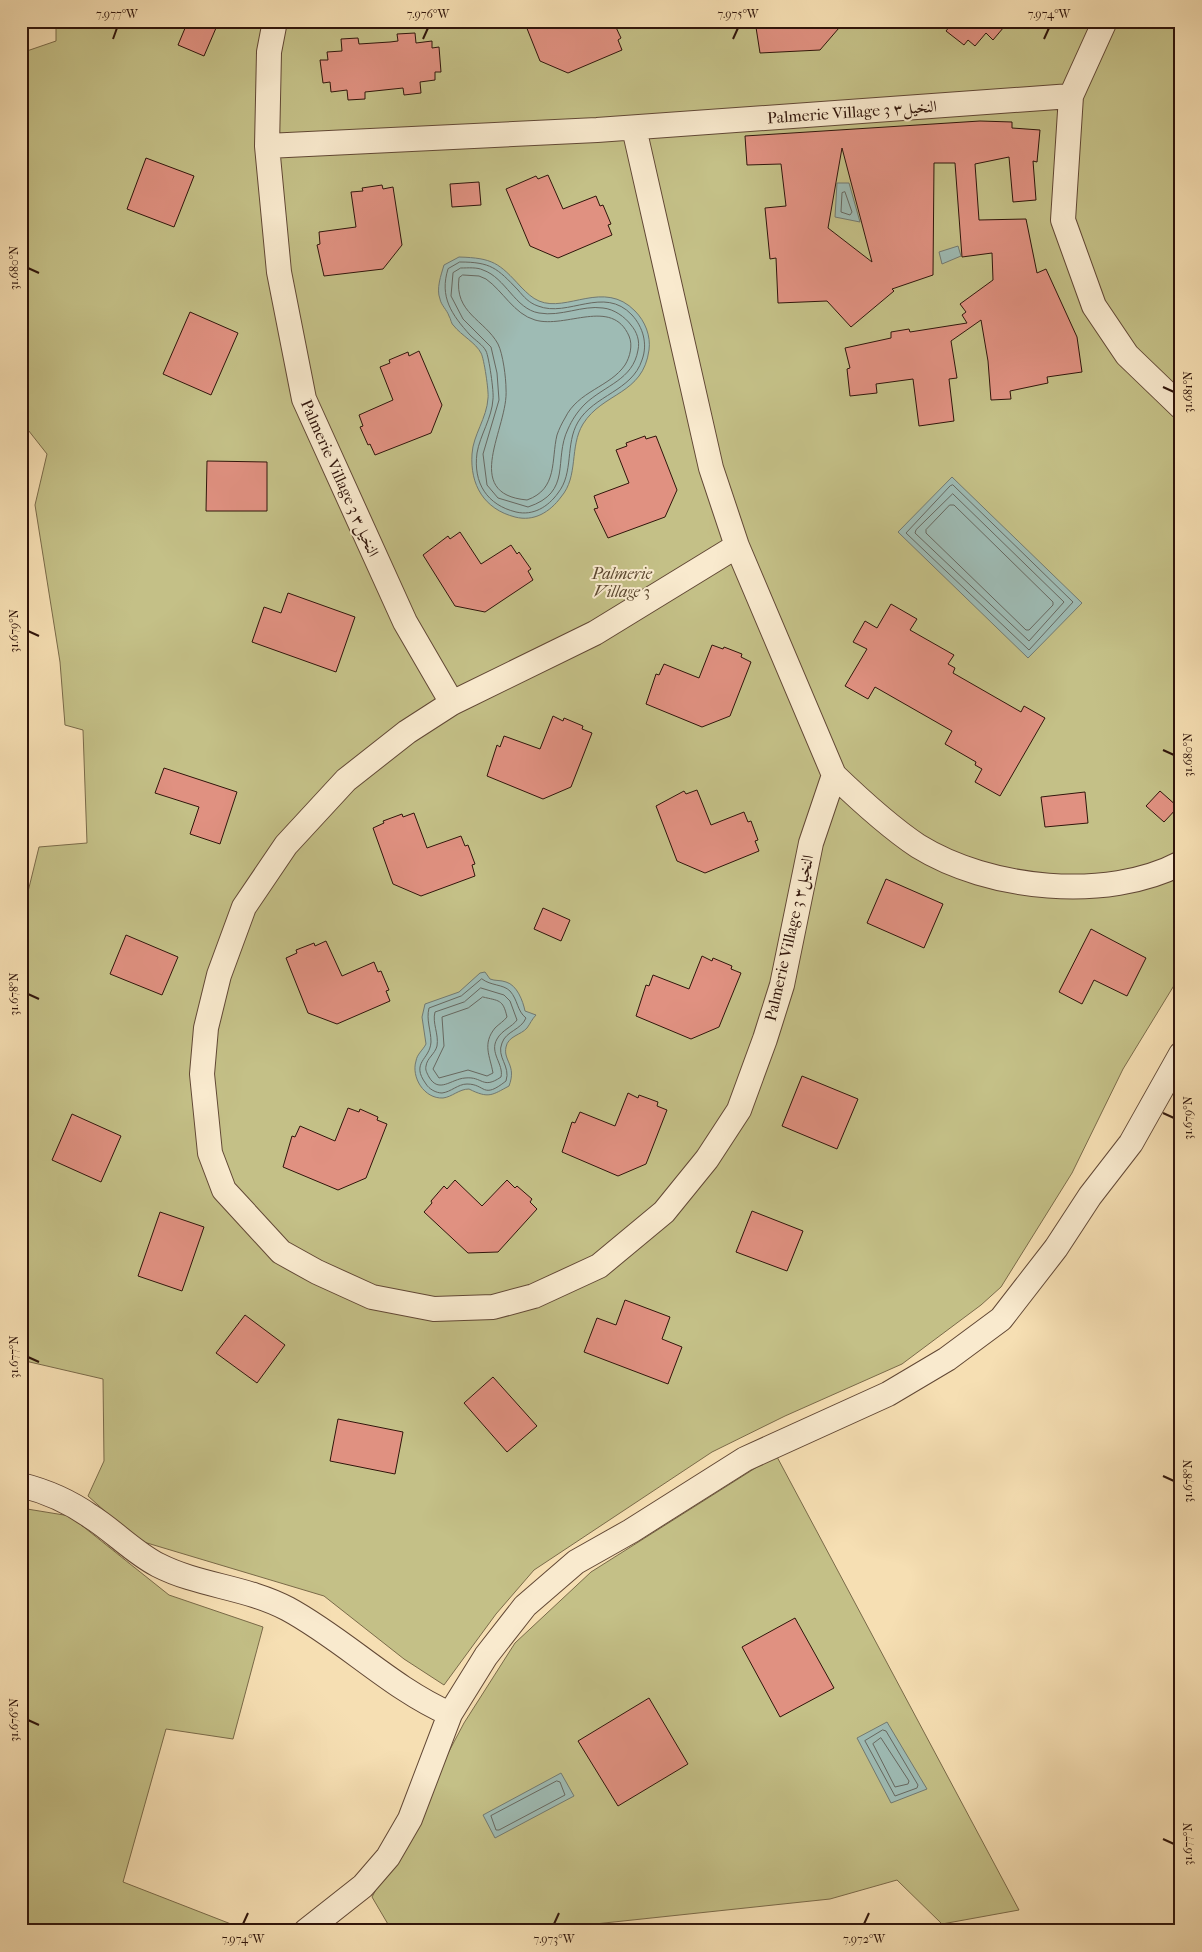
<svg xmlns="http://www.w3.org/2000/svg" width="1202" height="1952" viewBox="0 0 1202 1952" font-family="'IM FELL French Canon',Amiri,serif">
<style>
.green{fill:#c4c087;stroke:#7a6a49}
.water{fill:#9ebbb4;stroke:#727970}
.lines{fill:none;stroke-linecap:round;stroke-linejoin:round}
.shore{stroke:#676860;stroke-width:1}
.building{fill:#e09181;stroke:#30150b;fill-rule:evenodd}
.minor-casing{stroke:#624835;stroke-width:26}
.minor{stroke:#f9eace;stroke-width:24}
.ticks{fill:none;stroke:#30150b;stroke-width:2}
.labels{text-anchor:middle;dominant-baseline:central;stroke-width:4;stroke-linejoin:round;paint-order:stroke}
.street-label{font-size:16px;fill:#30150b;stroke:#f9eace}
.park-label{font-size:16px;font-style:italic;fill:#5c4830;stroke:#f9eace}
.neatline{fill:none;stroke:#30150b;stroke-width:2}
.ticks-label{font-size:12px;text-anchor:middle;fill:#30150b}
</style>
<rect width="100%" height="100%" fill="#f6dfb3"/>
<filter id="stains"><feTurbulence type="fractalNoise" baseFrequency=".004" numOctaves="4"/><feColorMatrix values="0 0 0 0 .2 0 0 0 0 .09 0 0 0 0 .02 0 0 0 .5 -.17"/></filter>
<radialGradient id="worn" r=".72"><stop offset=".6" stop-color="#630" stop-opacity="0"/><stop offset="1" stop-color="#630" stop-opacity=".3"/></radialGradient>
<path class="green" d="M56,21H1181V974L1123,1069L1072,1173L1001,1287L981,1305L902,1364L785,1416L712,1452L534,1570L496,1614L444,1685L404,1659L324,1596L137,1540L88,1496L104,1461L103,1379L21,1360V920L39,847L87,843L83,730L65,725L60,662L35,505L47,454L21,421V53L56,41Z
M776,1455L1019,1910L942,1924L897,1880L830,1899L529,1931H392L372,1897L464,1723L515,1643L591,1572Z
M21,1508L70,1516L169,1595L263,1627L233,1739L166,1729L123,1882L249,1931H21Z"/>
<path class="water" d="M837,183H849L860,222L835,217Z
M958,246L961,256L942,264L939,252Z
M459,257C493,258 499,263 521,287C527,293 532,298 539,301C567,313 604,279 635,311C645,321 651,336 649,350C643,395 603,392 583,424C569,447 579,476 561,497C550,512 534,522 515,517C484,509 470,485 472,454C473,435 487,418 488,398C489,392 484,358 481,353C476,343 461,335 454,326C451,324 451,319 449,316C447,310 441,305 440,299C436,289 441,275 444,265Z
M952,477L1082,603L1028,658L898,532Z
M485,972L490,979C495,981 501,980 506,982C517,985 523,1001 525,1011L536,1015C532,1019 530,1024 527,1028C521,1035 508,1036 506,1047C503,1061 517,1065 509,1086C492,1095 489,1099 469,1089C459,1089 452,1097 443,1098C424,1099 411,1077 416,1061C417,1054 423,1050 426,1044L422,1017L425,1004L459,992L480,973Z
M887,1722L927,1789L891,1803L857,1738Z
M561,1773L574,1796L495,1838L483,1815Z"/>
<g class="lines">
<path class="shore" d="M845,192L852,212L850,215L841,212L842,193Z
M460,262C491,262 497,268 518,290C524,297 529,303 538,306C568,318 604,285 632,315C643,327 648,344 642,360C632,391 594,395 578,422C565,444 574,473 558,493C548,507 533,516 516,512C487,505 473,483 477,453C480,435 492,418 493,399C494,392 489,357 486,351C483,345 475,340 470,335C452,315 439,297 448,269Z
M461,268C468,268 477,267 483,270C506,278 515,309 539,313C561,317 582,305 603,308C614,309 625,317 631,325C637,332 640,341 638,350C633,380 605,385 585,404C577,412 572,420 568,429C553,460 573,492 528,507L498,498L487,485L483,454L499,400L497,373L491,347L463,319L451,296L453,273Z
M463,275L479,276L486,279C503,291 514,314 535,320C566,329 612,297 629,336C633,345 630,357 625,365C610,387 578,391 565,418C562,423 559,429 557,435C551,460 558,489 527,500C460,494 509,427 506,389C506,378 503,354 498,344C485,320 454,313 459,278Z
M953,485L1073,602L1029,650L906,533L950,486Z
M953,494L1064,602L1029,641L915,533L916,530Z
M950,505H954L1053,602V605L1029,630H1026L926,533V530Z
M482,979C491,986 503,984 510,991C518,1000 517,1011 526,1018C521,1030 506,1031 502,1043C496,1057 511,1066 506,1081C482,1100 486,1084 467,1084C458,1084 451,1092 442,1093C436,1093 429,1089 426,1084C410,1062 430,1060 431,1042C431,1030 426,1020 429,1008L461,996Z
M481,988L504,995L510,1001L517,1020C512,1027 502,1030 497,1039C489,1053 504,1064 501,1077C482,1090 483,1076 465,1078C451,1079 439,1094 429,1077C427,1073 425,1070 426,1066C427,1058 435,1054 437,1046C439,1034 432,1023 435,1012L464,1002Z
M483,997C499,1001 503,999 507,1017C504,1021 499,1024 495,1028C482,1044 490,1056 493,1073L487,1076L468,1070L439,1078L433,1069L444,1046L442,1017L468,1008Z
M883,1730L886,1731L918,1785L917,1788L895,1796L865,1741Z
M881,1738L909,1781L908,1784L895,1787L873,1744Z
M557,1781L560,1782L565,1795L499,1830H496L491,1816Z"/>
</g>
<path class="building" d="M188,21H219L204,56L178,45Z
M524,21H613L621,38L618,40L622,50L568,73L540,61Z
M755,21H845L820,50L760,53Z
M954,21H1009L993,40L986,33L975,46L968,40L964,45L946,31Z
M415,33L416,43L432,41V48L439,47L441,72H435V80L420,82L421,93L404,95L403,88L365,92V99L348,100L347,90L331,92L330,82L323,83L320,60H328L327,52L342,51L341,39L358,38L359,44L390,42L398,41L397,34Z
M980,121L1012,122V128L1040,130L1037,162L1033,161L1036,200L1013,202L1009,157L975,164L979,220L1026,219L1037,273L1046,269L1077,337L1082,372L1047,377L1048,383L1010,391L1011,399L991,400L988,361L981,320L951,341L957,378L949,379L954,421L919,426L913,379L876,384L877,393L850,396L847,369L850,368L845,348L891,338V332L909,329L910,332L967,323L962,315L966,312L960,304L993,280L992,253L962,257L955,163H934L933,275L892,289L894,291L851,327L827,301L778,303L776,258L770,259L765,208L786,206L781,164L747,165L745,136ZM842,148L872,262L828,228Z
M146,158L194,176L174,227L127,209Z
M548,175L563,209L596,196L600,206L603,205L611,224L608,225L612,235L558,258L530,246L506,189L536,176L538,179Z
M479,182L481,205L452,207L450,184Z
M382,185L383,189L393,187L402,245L383,269L324,276L317,245L320,244L319,232L356,227L351,192L363,191L362,188Z
M190,312L238,333L211,395L163,374Z
M419,351L442,405L431,433L375,455L370,444L368,445L360,427L363,426L359,415L393,400L380,367L390,363L389,360L408,352L409,356Z
M645,436L646,439L656,436L677,490L665,517L608,538L594,509L598,508L594,496L629,483L616,450L627,446L626,443Z
M207,461L267,462V511H206Z
M460,532L481,564L511,545L517,554L519,552L531,569L528,571L533,580L485,612L455,606L423,555L448,536L450,539Z
M288,593L355,617L336,672L252,642L264,607L281,613Z
M891,604L917,619L910,630L954,655L948,664L955,668L953,673L1021,712L1024,706L1045,718L1000,796L975,782L982,769L975,765L976,762L945,744L952,731L875,687L868,699L845,686L867,649L853,642L865,621L877,628Z
M712,645L723,649L724,647L742,654L741,657L751,662L730,716L702,727L646,704L656,674L659,675L664,664L699,678Z
M553,716L563,721L564,718L583,726L582,729L592,733L571,787L543,799L487,776L497,745L500,747L504,736L540,749Z
M164,768L237,792L220,844L190,834L199,807L155,793Z
M697,790L711,825L744,812L748,822L751,821L758,840L755,841L759,851L705,873L677,861L656,806L684,791L686,794Z
M1160,791L1178,807L1164,822L1146,806Z
M1085,792L1088,823L1045,827L1041,797Z
M414,813L427,848L461,836L465,846L468,845L475,864L472,865L475,876L421,896L393,884L373,828L384,823L383,821L402,814L403,817Z
M886,879L943,904L924,948L867,923Z
M543,908L570,920L561,941L534,929Z
M1091,929L1146,958L1127,996L1094,980L1082,1004L1059,992Z
M126,935L178,957L162,995L110,974Z
M326,941L342,976L374,962L378,972L381,971L389,990L386,991L390,1001L337,1024L308,1013L286,958L297,953L296,950L314,943L315,946Z
M702,956L712,961L713,958L732,966L731,969L741,973L719,1027L691,1039L636,1016L646,985L649,986L653,975L689,989Z
M802,1076L858,1099L837,1149L782,1126Z
M628,1093L638,1098L639,1095L658,1102L657,1106L667,1110L646,1164L618,1176L562,1152L572,1122L575,1123L580,1112L615,1126Z
M348,1108L359,1112L360,1109L378,1117L377,1120L387,1124L366,1178L338,1190L283,1167L292,1136L295,1137L300,1126L335,1141Z
M72,1114L121,1136L101,1182L52,1160Z
M455,1180L482,1206L507,1180L515,1188L517,1186L532,1199L530,1202L537,1209L498,1252L468,1253L424,1212L432,1203L431,1201L444,1186L447,1189Z
M752,1211L803,1231L787,1271L736,1252Z
M160,1212L204,1227L182,1291L138,1276Z
M625,1300L670,1317L662,1339L682,1347L668,1384L584,1352L597,1318L616,1325Z
M245,1315L285,1345L257,1383L216,1353Z
M493,1377L537,1426L507,1452L464,1403Z
M338,1419L403,1432L395,1474L330,1461Z
M795,1618L834,1688L780,1717L742,1647Z
M649,1698L688,1764L618,1806L578,1741Z"/>
<g class="lines">
<g class="minor-casing">
<path id="minor" d="M275,21L269,52L267,146L279,272L304,399L405,622L452,703
M1105,21L1071,96L1063,220L1094,306L1127,355L1181,407
M634,128L711,468L737,546L834,775C860,800 888,826 918,846C989,890 1107,902 1181,863
M267,146L597,130L1071,96
M737,546L595,633L452,703L407,732L346,780L286,845L244,907L219,975L206,1028L202,1074L210,1153L224,1190L281,1252L317,1272L372,1297L434,1309L493,1307L534,1296L599,1266L664,1212L707,1159L739,1110L765,1039L782,985L811,843L834,775
M21,1485C45,1491 70,1502 90,1516C114,1531 133,1552 158,1565C199,1586 247,1587 288,1609C345,1640 391,1688 450,1714
M306,1931L363,1886L388,1857L410,1819L450,1714L486,1656L525,1606L576,1562L631,1531L745,1459L888,1394L947,1359L1001,1319L1056,1248L1090,1196L1131,1143L1181,1054"/>
</g>
<use href="#minor" class="minor"/>
</g>
<path class="ticks" d="M113,39L117,28M423,39L428,28M733,39L738,28M1044,39L1049,28M28,268L39,273M1163,387L1174,392M28,631L39,636M1163,750L1174,755M28,994L39,999M1163,1113L1174,1118M28,1357L39,1362M1163,1476L1174,1481M28,1720L39,1725M1163,1839L1174,1844M243,1924L248,1913M554,1924L559,1913M864,1924L869,1913"/>
<g class="labels">
<g class="street-label">
<text transform="translate(852 112) rotate(-4)">Palmerie Village 3 النخيل٣</text>
<text transform="translate(340 478) rotate(66)">Palmerie Village 3 النخيل٣</text>
<text transform="translate(789 938) rotate(-77)">Palmerie Village 3 النخيل٣</text>
</g>
<g class="park-label">
<text x="622" y="573">Palmerie<tspan x="622" dy="18">Village 3</tspan></text>
</g>
</g>
<rect width="1202" height="1952" fill="none" stroke="#f6dfb3" stroke-width="55"/>
<rect x="28" y="28" width="1146" height="1896" class="neatline"/>
<g class="ticks-label">
<text x="117" y="18">7.977°W</text>
<text x="428" y="18">7.976°W</text>
<text x="738" y="18">7.975°W</text>
<text x="1049" y="18">7.974°W</text>
<text transform="translate(14 268) rotate(-90)" y="4">31.680°N</text>
<text transform="translate(1188 392) rotate(-90)" y="4">31.681°N</text>
<text transform="translate(14 631) rotate(-90)" y="4">31.679°N</text>
<text transform="translate(1188 755) rotate(-90)" y="4">31.680°N</text>
<text transform="translate(14 994) rotate(-90)" y="4">31.678°N</text>
<text transform="translate(1188 1118) rotate(-90)" y="4">31.679°N</text>
<text transform="translate(14 1357) rotate(-90)" y="4">31.677°N</text>
<text transform="translate(1188 1481) rotate(-90)" y="4">31.678°N</text>
<text transform="translate(14 1720) rotate(-90)" y="4">31.676°N</text>
<text transform="translate(1188 1844) rotate(-90)" y="4">31.677°N</text>
<text x="243" y="1943">7.974°W</text>
<text x="554" y="1943">7.973°W</text>
<text x="864" y="1943">7.972°W</text>
</g>
<rect width="100%" height="100%" filter="url(#stains)"/>
<rect width="100%" height="100%" fill="url(#worn)"/>
</svg>
